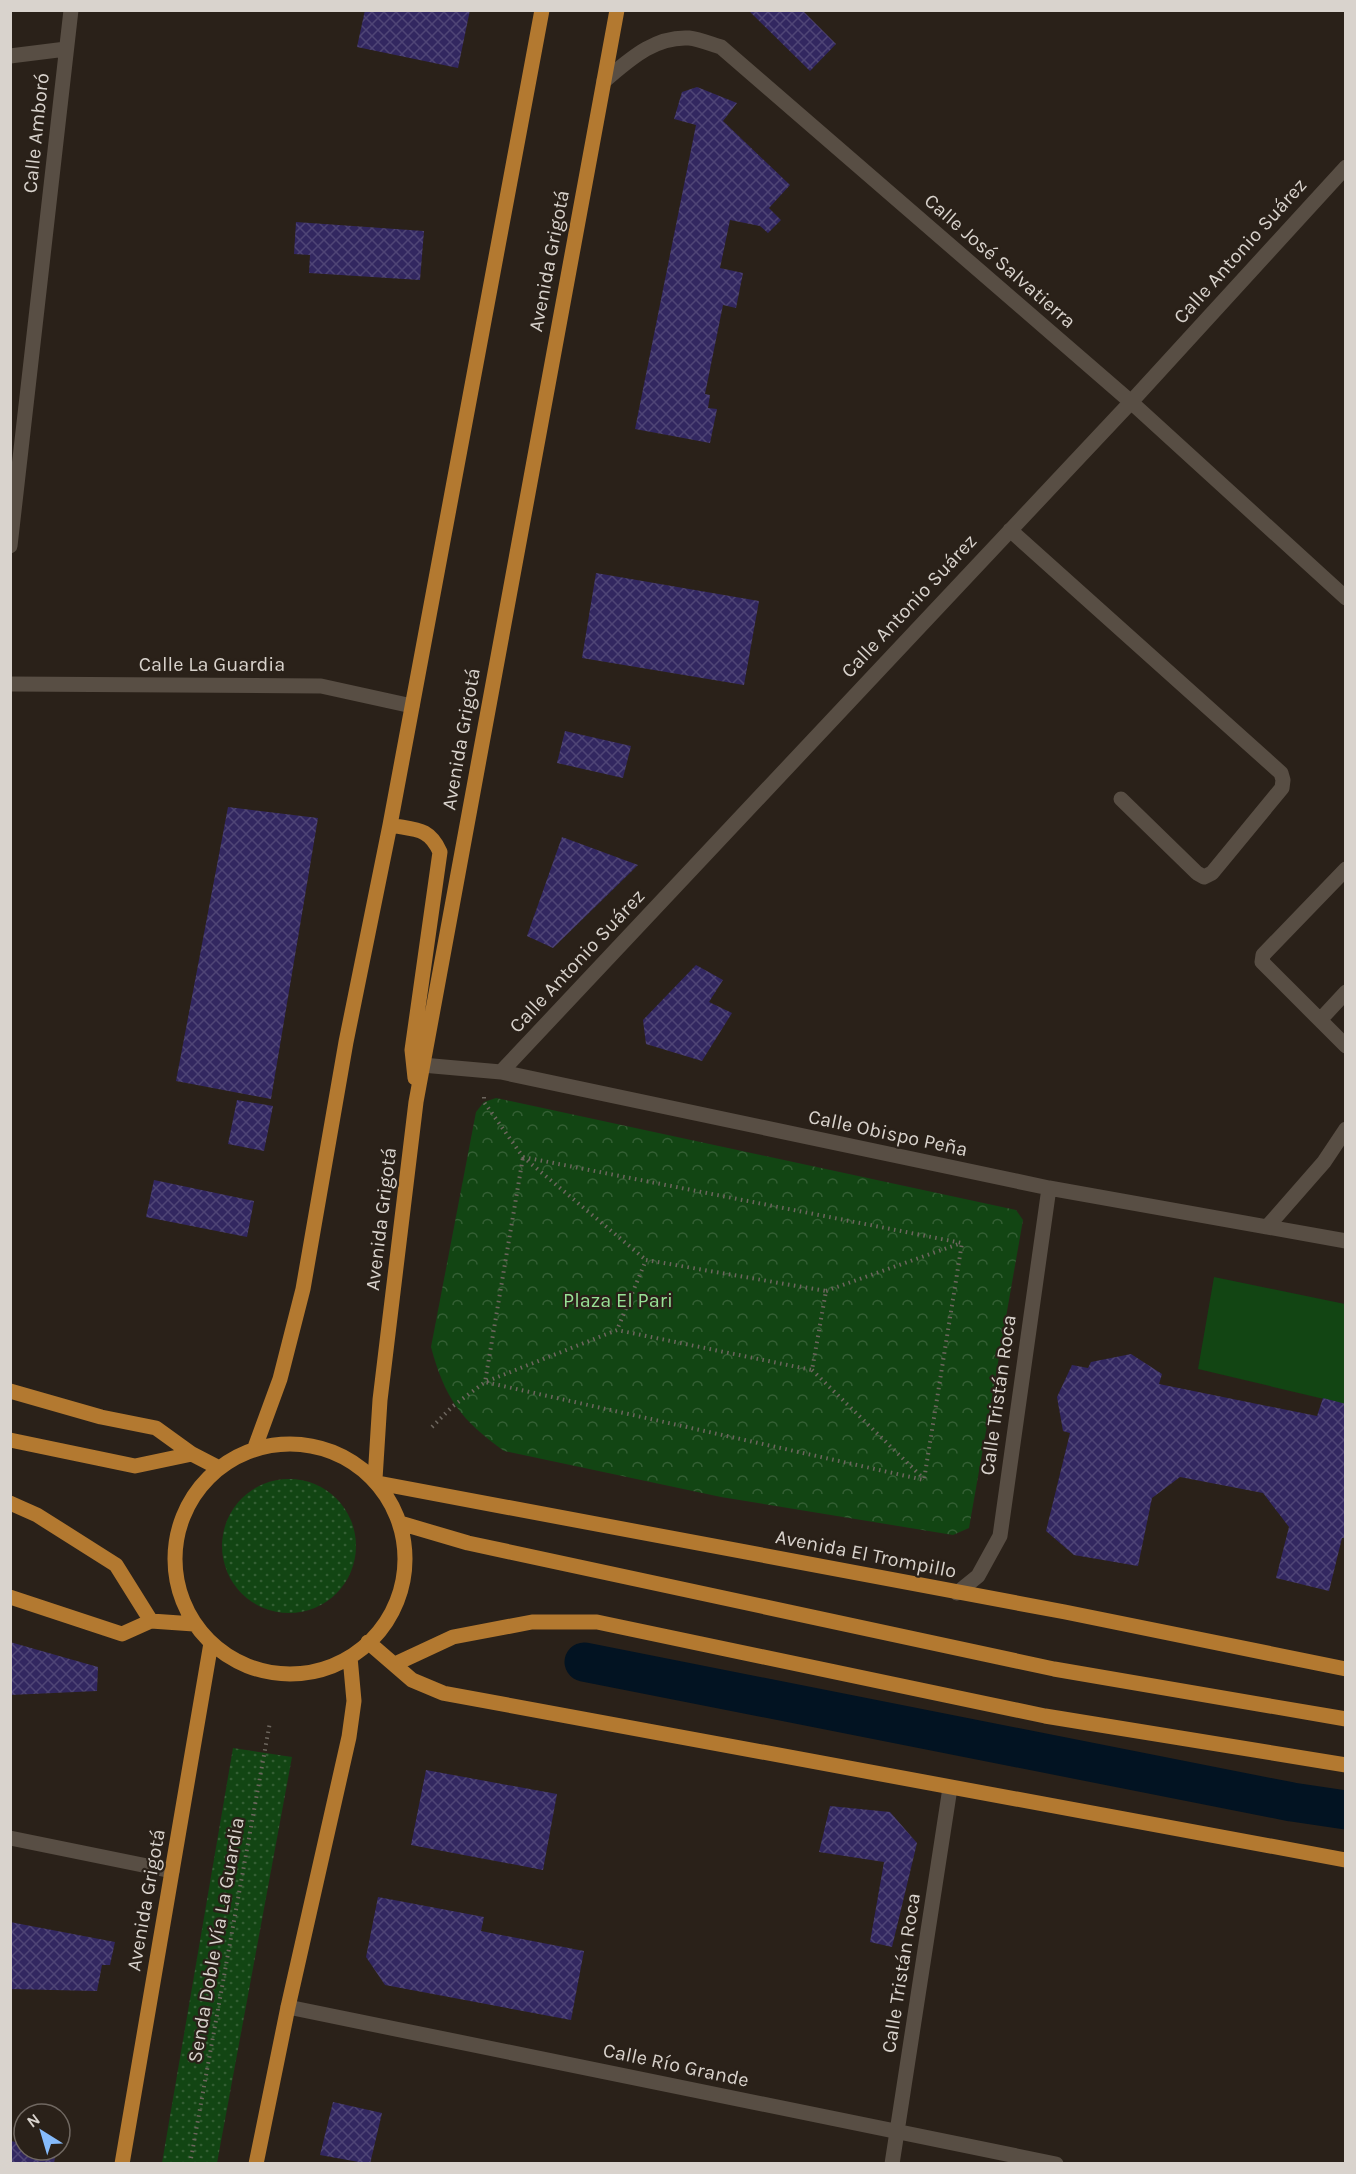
<svg xmlns="http://www.w3.org/2000/svg" width="1356" height="2174" viewBox="0 0 1356 2174" font-family="Karla,sans-serif">
<style>
.grass{fill:url(#grass-dots)}
.forest{fill:url(#forest-crowns)}
.pitch{fill:#124513}
.lines{fill:none;stroke-linecap:round;stroke-linejoin:round}
.canal{stroke:#021322;stroke-width:39}
.building{fill:url(#building-cross-hatch)}
.path{stroke:#6d665e;stroke-width:4;stroke-dasharray:1.5 4.5;stroke-linecap:butt}
.minor{stroke:#584e44;stroke-width:15}
.major{stroke:#b37930;stroke-width:15}
.labels{text-anchor:middle;dominant-baseline:central;stroke-width:4.5;stroke-linejoin:round;paint-order:stroke}
.street-label{font-size:20px;fill:#d9d3cd;stroke:#2a2119}
.park-label{font-size:20px;fill:#98e195;stroke:#2a2119}
</style>
<defs>
<pattern id="grass-dots" width="8" height="8" patternUnits="userSpaceOnUse" patternTransform="scale(1.5)"><rect width="8" height="8" fill="#124513"/><path d="M2 2h.1M6 6h.1" fill="none" stroke="#345f34" stroke-width="1.8" stroke-linecap="round"/></pattern>
<pattern id="forest-crowns" width="20" height="18" patternUnits="userSpaceOnUse" patternTransform="scale(1.5)"><rect width="20" height="18" fill="#124513"/><path d="M2 6a3 3 0 1 1 6 0M12 15a3 3 0 1 1 6 0" fill="none" stroke="#345f34"/></pattern>
<pattern id="building-cross-hatch" width="8" height="8" patternUnits="userSpaceOnUse" patternTransform="scale(1.5)"><rect width="8" height="8" fill="#322760"/><path d="M0 0l8 8M0 8l8-8" fill="none" stroke="#4f4576"/></pattern>
</defs>
<rect width="100%" height="100%" fill="#2a2119"/>
<path class="grass" d="M222 1546a67 67 0 1 1 134 0a67 67 0 1 1-134 0Z
M233,1748L292,1757L217,2163H162Z"/>
<path class="forest" d="M496,1098L1016,1210L1023,1220L969,1528L953,1535L721,1497L504,1451C461,1420 445,1399 431,1347L476,1112L484,1102Z"/>
<path class="pitch" d="M1214,1277L1345,1304V1404L1198,1369Z"/>
<g class="lines">
<path class="canal" d="M584,1662L1292,1802L1346,1810"/>
</g>
<path class="building" d="M365,10H470L458,68L357,47Z
M748,10H802L836,44L810,71Z
M697,87L737,103L723,121L790,185L769,208L781,220L768,233L760,226L730,220L720,268L743,273L736,308L723,305L705,394L710,395L708,408L717,409L710,443L635,429L696,125L674,119L682,92Z
M296,222L424,231L420,280L309,273L310,255L294,254Z
M596,573L759,601L744,685L582,658Z
M565,731L631,746L623,778L557,763Z
M228,807L318,818L271,1099L176,1081Z
M562,837L638,865L553,948L527,936Z
M696,965L723,980L709,1002L732,1013L702,1061L646,1044L643,1020Z
M237,1100L273,1106L264,1151L228,1144Z
M154,1180L254,1201L247,1237L146,1217Z
M1131,1354L1162,1374L1159,1384L1317,1416L1323,1398L1346,1404V1538H1342L1329,1591L1276,1578L1289,1527L1263,1493L1180,1477L1152,1498L1138,1566L1074,1555L1046,1531L1070,1433L1063,1431L1057,1397L1072,1365L1088,1368L1091,1362Z
M10,1642L98,1667L97,1691L10,1695Z
M426,1770L557,1794L543,1870L411,1845Z
M830,1806L890,1812L917,1843L892,1947L870,1942L884,1862L819,1852Z
M378,1897L484,1917L481,1931L584,1951L571,2020L385,1985L366,1957Z
M10,1922L115,1942L110,1965H102L97,1991L10,1989Z
M333,2102L382,2113L370,2164L320,2155Z
M10,2141L24,2143V2150H56L54,2164H10Z"/>
<g class="lines">
<path class="path" d="M484,1097V1102L523,1157L646,1260
M523,1157L962,1243L924,1480L485,1382Z
M826,1291L961,1243
M812,1370L924,1479
M432,1427L453,1406L485,1382L617,1330L812,1370L826,1291L646,1260L617,1330
M190,2164L270,1722"/>
<path class="minor" d="M10,56L66,49
M604,81C629,60 654,36 689,38C699,39 711,44 721,47L1131,402L1346,598
M1010,530L1281,773L1283,780L1282,788L1212,873L1204,877L1197,873L1121,799
M10,546L71,10
M10,684L321,686L412,706
M1346,869L1263,955L1262,962L1346,1046
M1320,1020L1346,992
M422,1065L501,1072L1049,1188L1346,1241
M501,1072L1131,402L1346,167
M1267,1227L1324,1162L1346,1129
M957,1593L978,1576L1000,1536L1049,1188
M10,1838L172,1871
M288,2007L1056,2164
M892,2164L950,1788"/>
<path class="major" d="M390,825C415,830 429,827 440,852L412,1050L415,1078
M10,1391L101,1417L156,1428L192,1454L219,1468
M10,1440L135,1466L192,1454
M175 1559a115 115 0 1 1 230 0a115 115 0 1 1-230 0Z
M254,1450L280,1379L303,1289L346,1042L390,825L542,10
M375,1479L380,1400L416,1102L617,10
M378,1483L1065,1612L1346,1669
M10,1503L37,1515L116,1565L151,1621
M400,1523L468,1543L1054,1669L1346,1719
M10,1597L122,1634L151,1621L194,1624
M368,1642L412,1680L443,1693L1346,1860
M395,1664L453,1637L532,1622H597L1045,1716L1346,1765
M122,2164L211,1643
M256,2164L288,2007L349,1737L354,1701L350,1657"/>
</g>
<g class="labels">
<g class="street-label">
<text transform="translate(36 133) rotate(-84)">Calle Amboró</text>
<text transform="translate(1240 251) rotate(-48)">Calle Antonio Suárez</text>
<text transform="translate(549 261) rotate(-79)">Avenida Grigotá</text>
<text transform="translate(1000 261) rotate(41)">Calle José Salvatierra</text>
<text transform="translate(909 606) rotate(-47)">Calle Antonio Suárez</text>
<text x="212" y="664">Calle La Guardia</text>
<text transform="translate(461 739) rotate(-80)">Avenida Grigotá</text>
<text transform="translate(577 961) rotate(-47)">Calle Antonio Suárez</text>
<text transform="translate(888 1133) rotate(12)">Calle Obispo Peña</text>
<text transform="translate(381 1219) rotate(-83)">Avenida Grigotá</text>
<text transform="translate(998 1395) rotate(-82)">Calle Tristán Roca</text>
<text transform="translate(866 1554) rotate(11)">Avenida El Trompillo</text>
<text transform="translate(146 1900) rotate(-80)">Avenida Grigotá</text>
<text transform="translate(216 1940) rotate(-80)">Senda Doble Vía La Guardia</text>
<text transform="translate(901 1973) rotate(-81)">Calle Tristán Roca</text>
<text transform="translate(676 2065) rotate(12)">Calle Río Grande</text>
</g>
<g class="park-label">
<text x="618" y="1300">Plaza El Pari</text>
</g>
</g>
<rect width="1356" height="2174" fill="none" stroke="#d9d3cd" stroke-width="24"/>
<g transform="translate(42 2132) rotate(323)"><circle r="28" fill="#2a2119" stroke="#706861" stroke-width="1.5"/>
<path d="M0-4.5L10 22L0 15L-10 22Z" fill="#86bbfb"/>
<text y="-9" font-size="16" font-weight="bold" text-anchor="middle" fill="#d9d3cd">N</text>
</g>
</svg>
